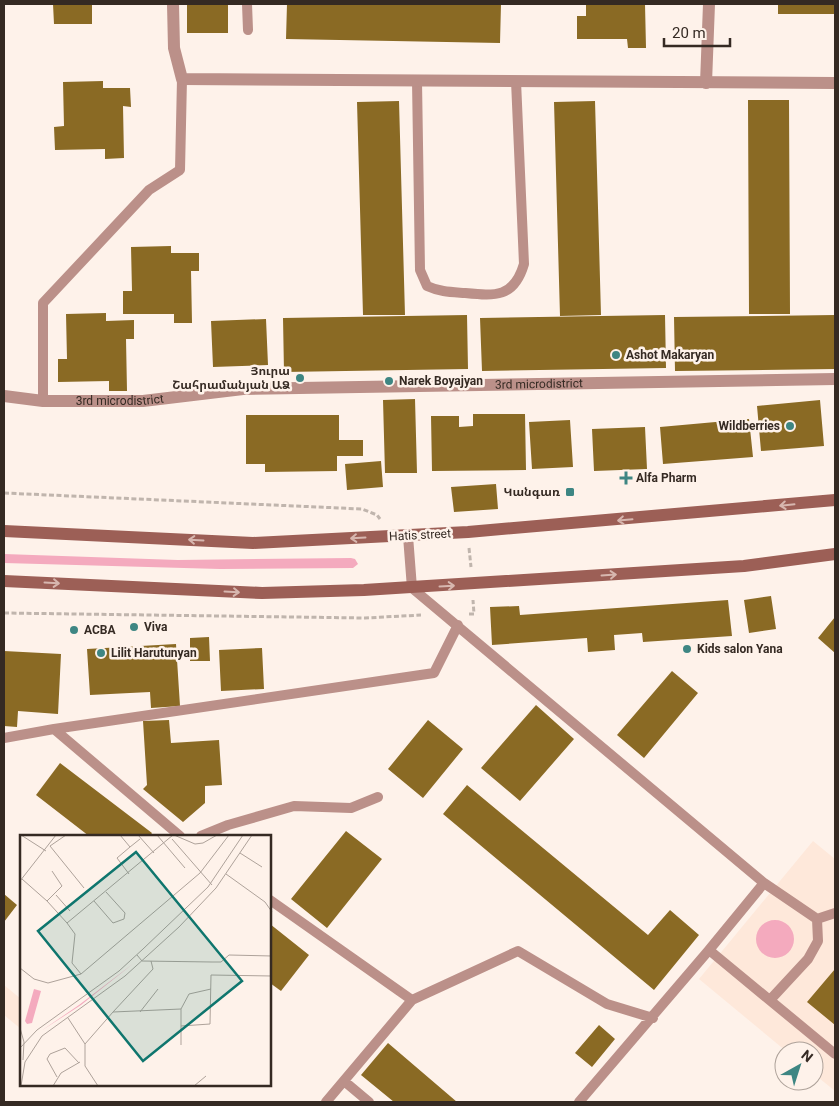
<svg xmlns="http://www.w3.org/2000/svg" width="839" height="1106" viewBox="0 0 839 1106" font-family="Roboto,'Noto Sans Armenian',sans-serif">
<style>
.built{fill:#fee8da}
.green{fill:#f4aabe}
.building{fill:#8a6a24}
.lines{fill:none;stroke-linecap:round;stroke-linejoin:round}
.path{stroke:#c0b5ad;stroke-width:3;stroke-dasharray:5 2.5;stroke-linecap:butt}
.lane{stroke:#bb9089;stroke-width:10}
.street{stroke:#bb9089;stroke-width:12}
.secondary{stroke:#9c5f56;stroke-width:12}
.oneway{stroke:#d7b7af}
.poi-dot{fill:#3e8683;stroke:#fef2ea;stroke-width:2}
.labels{text-anchor:middle;dominant-baseline:central;stroke-width:5;stroke-linejoin:round;paint-order:stroke}
.poi-label{font-size:12px;font-weight:bold;fill:#352a23;stroke:#fef2ea;text-anchor:start}
.street-label{font-size:12px;fill:#352a23;stroke:#fef2ea}
.inset-road{fill:none;stroke:#aea29a;stroke-width:1}
.view{fill:#0f766e;fill-opacity:0.15;stroke:#0f766e;stroke-width:2.5}
.inset-edge{fill:none;stroke:#352a23;stroke-width:2.5}
</style>
<rect width="100%" height="100%" fill="#fef2ea"/>
<path class="built" d="M813,841L835,859V1091L814,1074V1051H786L699,979Z
M4,985L21,999V1029L4,1015Z"/>
<path class="green" d="M4,554L178,560L351,558L355,559L358,564L353,568L220,569L4,563Z
M756 939a19 19 0 1 1 38 0a19 19 0 1 1-38 0Z"/>
<path class="building" d="M53,4H92V24H54Z
M187,4H228V33H187Z
M287,4H501L500,43L286,39Z
M586,4H645L646,48H628L627,39H577V16H586Z
M778,4H835V14H778Z
M103,81V88H130L131,107L123,106L124,158L105,159V149L55,150L54,127L64,126L63,82Z
M748,100H789L790,314H749Z
M399,101L405,315H363L357,102Z
M595,101L601,315L560,316L554,102Z
M171,246V253H199V271H191L192,323H174V314H123V291H132L131,247Z
M106,313V321L134,320V339H126L127,391H109V381L58,382V359H67L66,314Z
M467,315L468,369L284,372L283,318Z
M665,315L666,368L482,371L480,318Z
M835,315V369L675,371L674,317Z
M266,319L268,365L213,367L211,321Z
M415,399L417,473H385L383,400Z
M820,400L824,446L761,451L757,406Z
M473,414H525L526,470L432,471L431,416H459V427L473,426Z
M246,415H339V440H363V456H337V471L265,472V464H246Z
M749,419L753,457L663,464L660,427Z
M570,420L573,467L532,469L529,422Z
M645,427L647,469L594,471L592,429Z
M381,461L383,487L347,490L345,464Z
M496,484L498,509L454,512L451,487Z
M771,596L776,629L749,633L744,600Z
M728,600L732,636L643,642L642,633L614,635L615,650L588,652L587,638L492,645L490,607L519,606L520,615Z
M835,617V653L818,638Z
M209,637L210,661H190V638Z
M176,644L180,706L151,708L150,692L90,695L87,649Z
M262,648L264,689L221,691L219,650Z
M4,651L61,654L58,714L18,711L17,727L4,726Z
M672,671L698,693L644,758L617,735Z
M536,705L574,739L520,801L481,768Z
M169,720L171,743L219,740L222,785L205,786V803L183,822L143,789L147,785L143,721Z
M428,720L463,749L423,798L388,769Z
M60,763L152,833L150,836H89L36,795Z
M467,785L648,935L670,910L699,935L654,990L443,814Z
M346,831L382,859L327,928L291,899Z
M4,894L17,905L4,922Z
M270,924L309,955L281,991L270,983Z
M835,969V1025L807,1002Z
M599,1025L615,1039L592,1067L575,1053Z
M388,1043L457,1102H394L361,1075Z"/>
<g class="lines">
<path class="path" d="M4,493L362,509L377,515L380,519
M469,548L471,567
M4,613L365,618L421,615
M469,614H474L473,600"/>
<path class="lane" d="M247,4L248,30
M417,81L420,270L427,286C440,292 451,292 465,293C495,296 514,298 524,264L516,81
M43,401V303L149,190L180,170L182,79
M408,536L412,588L764,883L817,919L835,913
M54,729L434,673L458,625
M4,738L54,729L180,836
M201,836L228,825L294,806L351,808L378,797
M270,900L412,1000L518,951L607,1004L653,1018
M709,950L764,883
M770,1000L808,959L818,941L817,919
M344,1081L369,1102
M326,1102L412,1000
M579,1102L709,950L835,1054"/>
<g class="street">
<path d="M173,4L174,48L182,79L835,83"/>
<path d="M706,83L709,4"/>
<path id="s1" d="M4,396L43,401H143L243,389L835,379"/>
</g>
<path class="secondary" d="M4,531L253,543L468,532L835,500
M4,581L262,593L364,590L744,566L835,554"/>
</g>
<defs><path id="oneway-shaft" d="M-6 0H5M1.5-3L5.5 0L1.5 3" fill="none" stroke-width="1.6" stroke-linecap="round" stroke-linejoin="round" transform="scale(1.25)"/></defs>
<g class="oneway">
<use href="#oneway-shaft" transform="translate(787 505) rotate(174)"/>
<use href="#oneway-shaft" transform="translate(625 520) rotate(175)"/>
<use href="#oneway-shaft" transform="translate(358 538) rotate(177)"/>
<use href="#oneway-shaft" transform="translate(196 540) rotate(-177)"/>
<use href="#oneway-shaft" transform="translate(609 575) rotate(-4)"/>
<use href="#oneway-shaft" transform="translate(52 583) rotate(3)"/>
<use href="#oneway-shaft" transform="translate(447 586) rotate(-3)"/>
<use href="#oneway-shaft" transform="translate(232 592) rotate(3)"/>
</g>
<g class="poi-dot">
<circle cx="616" cy="355" r="5"/>
<circle cx="300" cy="378" r="5"/>
<circle cx="389" cy="381" r="5"/>
<circle cx="790" cy="426" r="5"/>
<path d="M623.5 470.5h5v5h5v5h-5v5h-5v-5h-5v-5h5z"/>
<rect x="565" y="487" width="10" height="10" rx="2.5"/>
<circle cx="134" cy="627" r="5"/>
<circle cx="74" cy="630" r="5"/>
<circle cx="687" cy="649" r="5"/>
<circle cx="101" cy="653" r="5"/>
</g>
<g class="labels">
<g class="poi-label">
<text x="626" y="355">Ashot Makaryan</text>
<text x="290" y="371" text-anchor="end">Յուրա<tspan x="290" dy="14">Շահրամանյան ԱՁ</tspan></text>
<text x="399" y="381">Narek Boyajyan</text>
<text x="780" y="426" text-anchor="end">Wildberries</text>
<text x="636" y="478">Alfa Pharm</text>
<text x="560" y="492" text-anchor="end">Կանգառ</text>
<text x="144" y="627">Viva</text>
<text x="84" y="630">ACBA</text>
<text x="697" y="649">Kids salon Yana</text>
<text x="111" y="653">Lilit Harutunyan</text>
</g>
<g class="street-label">
<text stroke="none"><textPath href="#s1" startOffset="536">3rd microdistrict</textPath></text>
<text stroke="none"><textPath href="#s1" startOffset="116">3rd microdistrict</textPath></text>
<text transform="translate(420 535) rotate(-3)">Hatis street</text>
</g>
</g>
<g transform="translate(20 835)">
<rect width="251" height="251" fill="#fef2ea"/>
<path d="M114,128L61,170L21,196L59,170ZM14,154L21,156L12,188L7,189L5,186Z" fill="#f4aabe"/>
<path class="inset-road" d="M1,0L26,16M46,0L30,11L64,53M100,0L110,12L120,4M118,0L134,18M137,0L165,33M154,0L175,9L183,8L197,0M152,4L192,50M220,18L242,32M109,39L97,23L110,12M206,39L245,67L252,77M2,44L27,66L42,51L32,36M0,46L36,0M36,60L50,76M27,66L47,88L153,0M74,66L93,88L104,84L105,78L86,57M47,88L55,99L52,128L61,139M117,120L122,126L192,127H201L209,120L252,121M0,133L14,144L28,148L61,139L180,38L209,0M93,177L133,134L131,126M120,177L138,154M48,183L65,209V231L78,251M161,191L190,189L191,140L252,141M0,193L4,207L3,225M65,209L93,177L161,174L169,159L191,154M161,210V174M0,213L17,195L99,136L123,114L188,52L223,0M37,242L27,224L30,219L45,213L59,228M1,251L5,227L22,201L105,141L159,92L196,53L232,0M33,251L41,238L60,227M174,251L186,241"/>
<path class="view" d="M116,17L222,146L123,226L18,96Z"/>
<rect width="251" height="251" class="inset-edge"/>
</g>
<rect width="839" height="1106" fill="none" stroke="#352a23" stroke-width="10"/>
<g transform="translate(799 1066) rotate(39)"><circle r="24" fill="#fef2ea" stroke="#aea29a"/>
<path d="M0-4L9 19L0 12L-9 19Z" fill="#3e8683"/>
<text y="-8" font-size="14" font-weight="bold" text-anchor="middle" fill="#352a23">N</text>
</g>
<path d="M664 38v8h66v-8" fill="none" stroke="#352a23" stroke-width="2.5"/>
<text x="672" y="38" font-size="15" fill="#352a23" stroke="#fef2ea" stroke-width="4" paint-order="stroke">20 m</text>
</svg>
